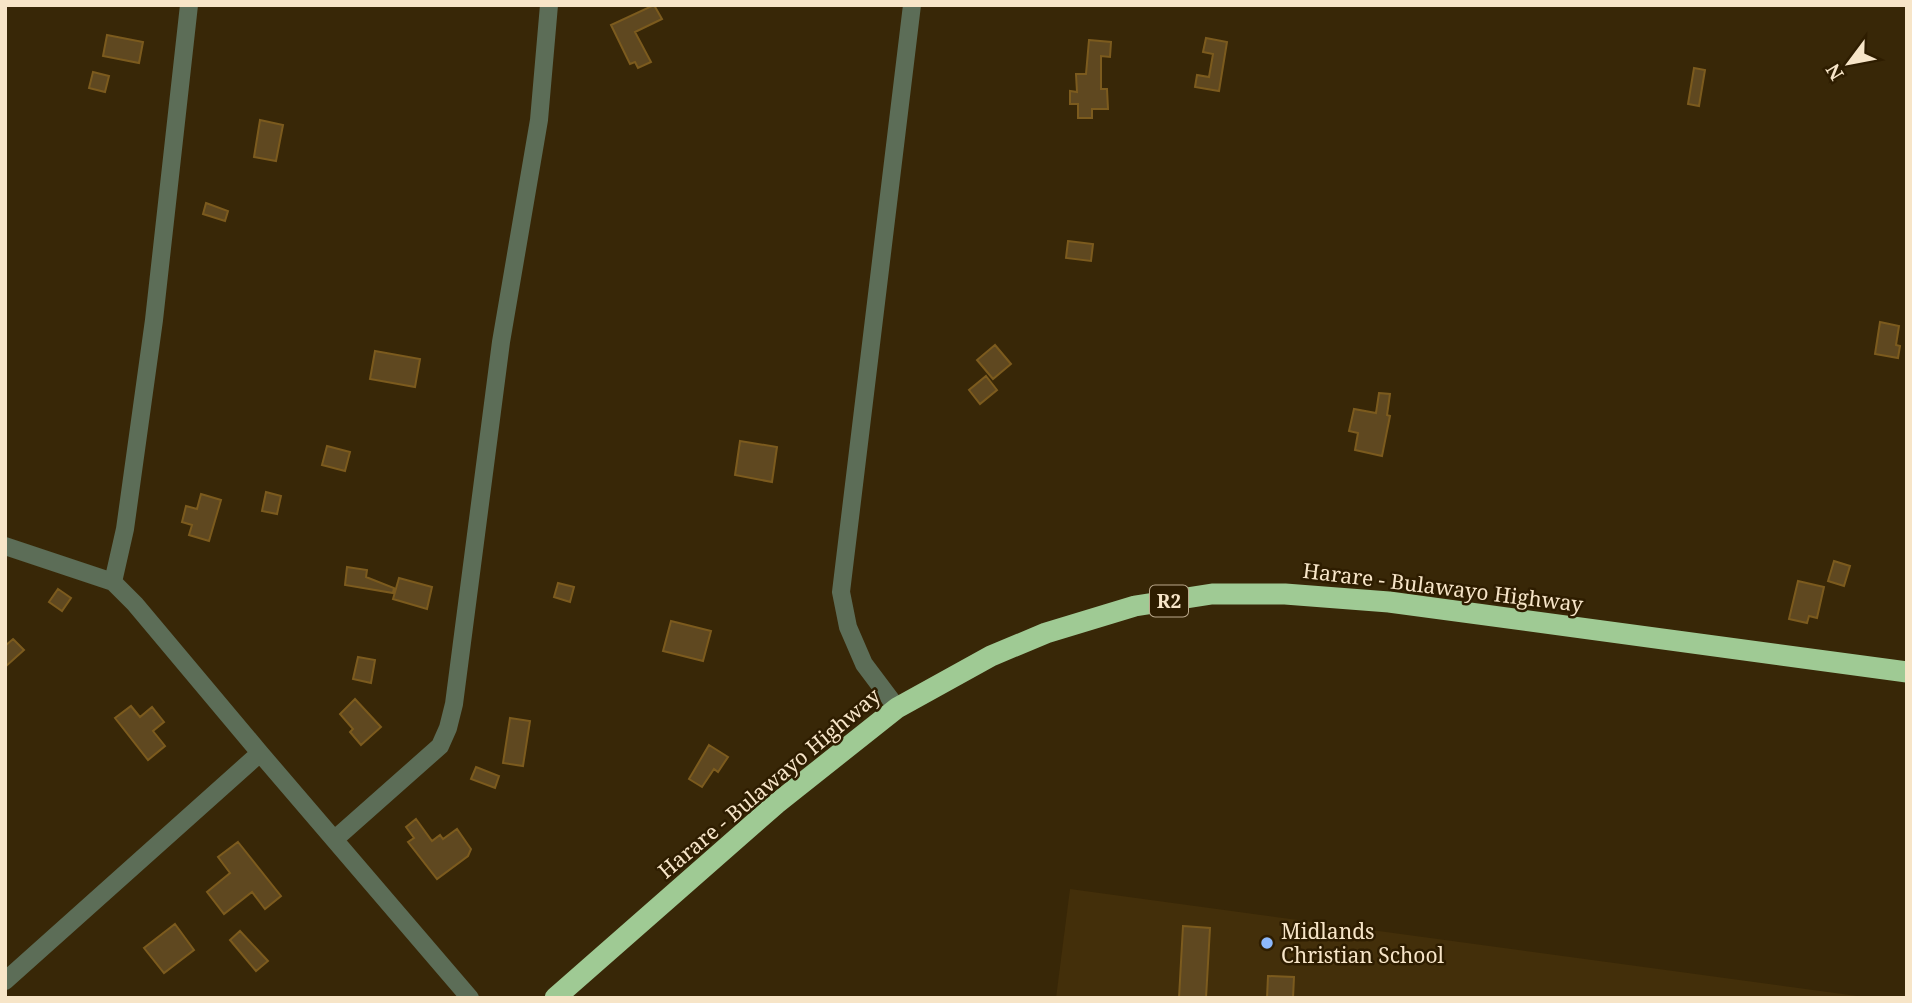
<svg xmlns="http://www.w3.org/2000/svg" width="1912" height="1003" viewBox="0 0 1912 1003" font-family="'Noto Serif',serif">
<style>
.built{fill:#432f0a}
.building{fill:#5f4820;stroke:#7c5b1e;stroke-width:2}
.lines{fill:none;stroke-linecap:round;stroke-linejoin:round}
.minor{stroke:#5c6d57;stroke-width:18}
.highway{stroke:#9fca94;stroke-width:21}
.poi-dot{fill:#8db9fc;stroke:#2e1d00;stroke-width:2.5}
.labels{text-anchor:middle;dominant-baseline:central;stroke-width:5;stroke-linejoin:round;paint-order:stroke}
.shield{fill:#2e1d00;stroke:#bba98c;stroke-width:2}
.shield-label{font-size:19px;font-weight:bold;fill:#f7e5c8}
.street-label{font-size:21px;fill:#f7e5c8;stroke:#2e1d00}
.poi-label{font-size:21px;fill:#f7e5c8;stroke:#2e1d00;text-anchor:start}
</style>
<rect width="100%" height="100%" fill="#382707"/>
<path class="built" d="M1070,889L1872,998H1056Z"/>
<path class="building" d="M654,5L662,19L635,32L651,62L638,68L635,62L630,64L611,25Z
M107,35L143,42L139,63L103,56Z
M1206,38L1227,42L1219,91L1195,87L1197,75L1209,77L1213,54L1203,52Z
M1089,40L1111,42L1110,57L1101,56V89H1107L1108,109H1092V118H1078V104H1070V91L1077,92L1076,74H1086Z
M1694,68L1705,70L1699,106L1688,104Z
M93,72L109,76L105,92L89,88Z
M260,120L283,125L276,161L254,157Z
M206,203L228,211L225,221L203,214Z
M1068,241L1093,244L1091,261L1066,258Z
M1880,322L1899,326L1896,345L1900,346L1898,358L1875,354Z
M995,345L1011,364L993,379L977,360Z
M375,351L420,359L415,387L370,379Z
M986,376L997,390L980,404L969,390Z
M1379,393L1390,394L1387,415L1390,416L1382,456L1355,450L1358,433L1349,431L1354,409L1376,413Z
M740,441L777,447L772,482L735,475Z
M327,446L350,452L345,471L322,465Z
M266,492L281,496L277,514L262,511Z
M201,494L221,500L209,541L189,535L192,525L182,522L186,506L197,509Z
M1834,561L1850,566L1844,586L1828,581Z
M347,567L367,570L366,577L394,588L393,593L345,585Z
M399,578L432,587L427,609L393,599Z
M1798,581L1824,587L1817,618L1809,616L1807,623L1789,619Z
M558,583L574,587L570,602L554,597Z
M58,589L71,598L62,611L49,602Z
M671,621L711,631L703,661L663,651Z
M13,639L24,650L5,667V646Z
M358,657L375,660L371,683L353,679Z
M355,699L381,727L361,745L350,732L353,729L340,714Z
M131,706L140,717L152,707L164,722L153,731L165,746L148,760L115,718Z
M510,718L530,721L523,766L503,763Z
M709,745L728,757L718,772L714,769L702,787L689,779Z
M476,767L499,776L495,788L471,779Z
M416,819L432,841L440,835L443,839L457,829L471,849L468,856L437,879L408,842L414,838L406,827Z
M238,842L281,896L265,909L252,892L224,914L207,892L230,873L218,857Z
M175,924L194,950L164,973L144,948Z
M1183,926L1210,928L1206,998H1179Z
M240,931L268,961L256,971L230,940Z
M1268,976L1294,977L1293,998H1267Z"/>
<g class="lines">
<path class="minor" d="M5,546L113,582L135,604L260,753L470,998
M113,582L125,529L154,320L189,5
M897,708L864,664L848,627L841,592L912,5
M335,839L440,746L448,728L454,704L501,342L539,120L549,5
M5,981L260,753"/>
<path class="highway" d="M555,998L776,804L897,708L991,656L1046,633L1135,606L1212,594H1285L1389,602L1907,672"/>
</g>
<circle class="poi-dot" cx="1267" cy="943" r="7"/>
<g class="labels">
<rect class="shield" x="1150" y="585.5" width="38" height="31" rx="5"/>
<g class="shield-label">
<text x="1169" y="601">R2</text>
</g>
<g class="street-label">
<text transform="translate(1443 587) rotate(7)">Harare - Bulawayo Highway</text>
<text transform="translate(769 783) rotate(-40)">Harare - Bulawayo Highway</text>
</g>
<g class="poi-label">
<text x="1281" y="931">Midlands<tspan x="1281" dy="24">Christian School</tspan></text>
</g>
</g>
<rect width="1912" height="1003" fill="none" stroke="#f7e5c8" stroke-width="14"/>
<g transform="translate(1849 63) rotate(238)" stroke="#2e1d00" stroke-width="5" paint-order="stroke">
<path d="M0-5L12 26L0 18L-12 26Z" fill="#f7e5c8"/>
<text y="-10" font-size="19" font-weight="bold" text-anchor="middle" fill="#f7e5c8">N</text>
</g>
</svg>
